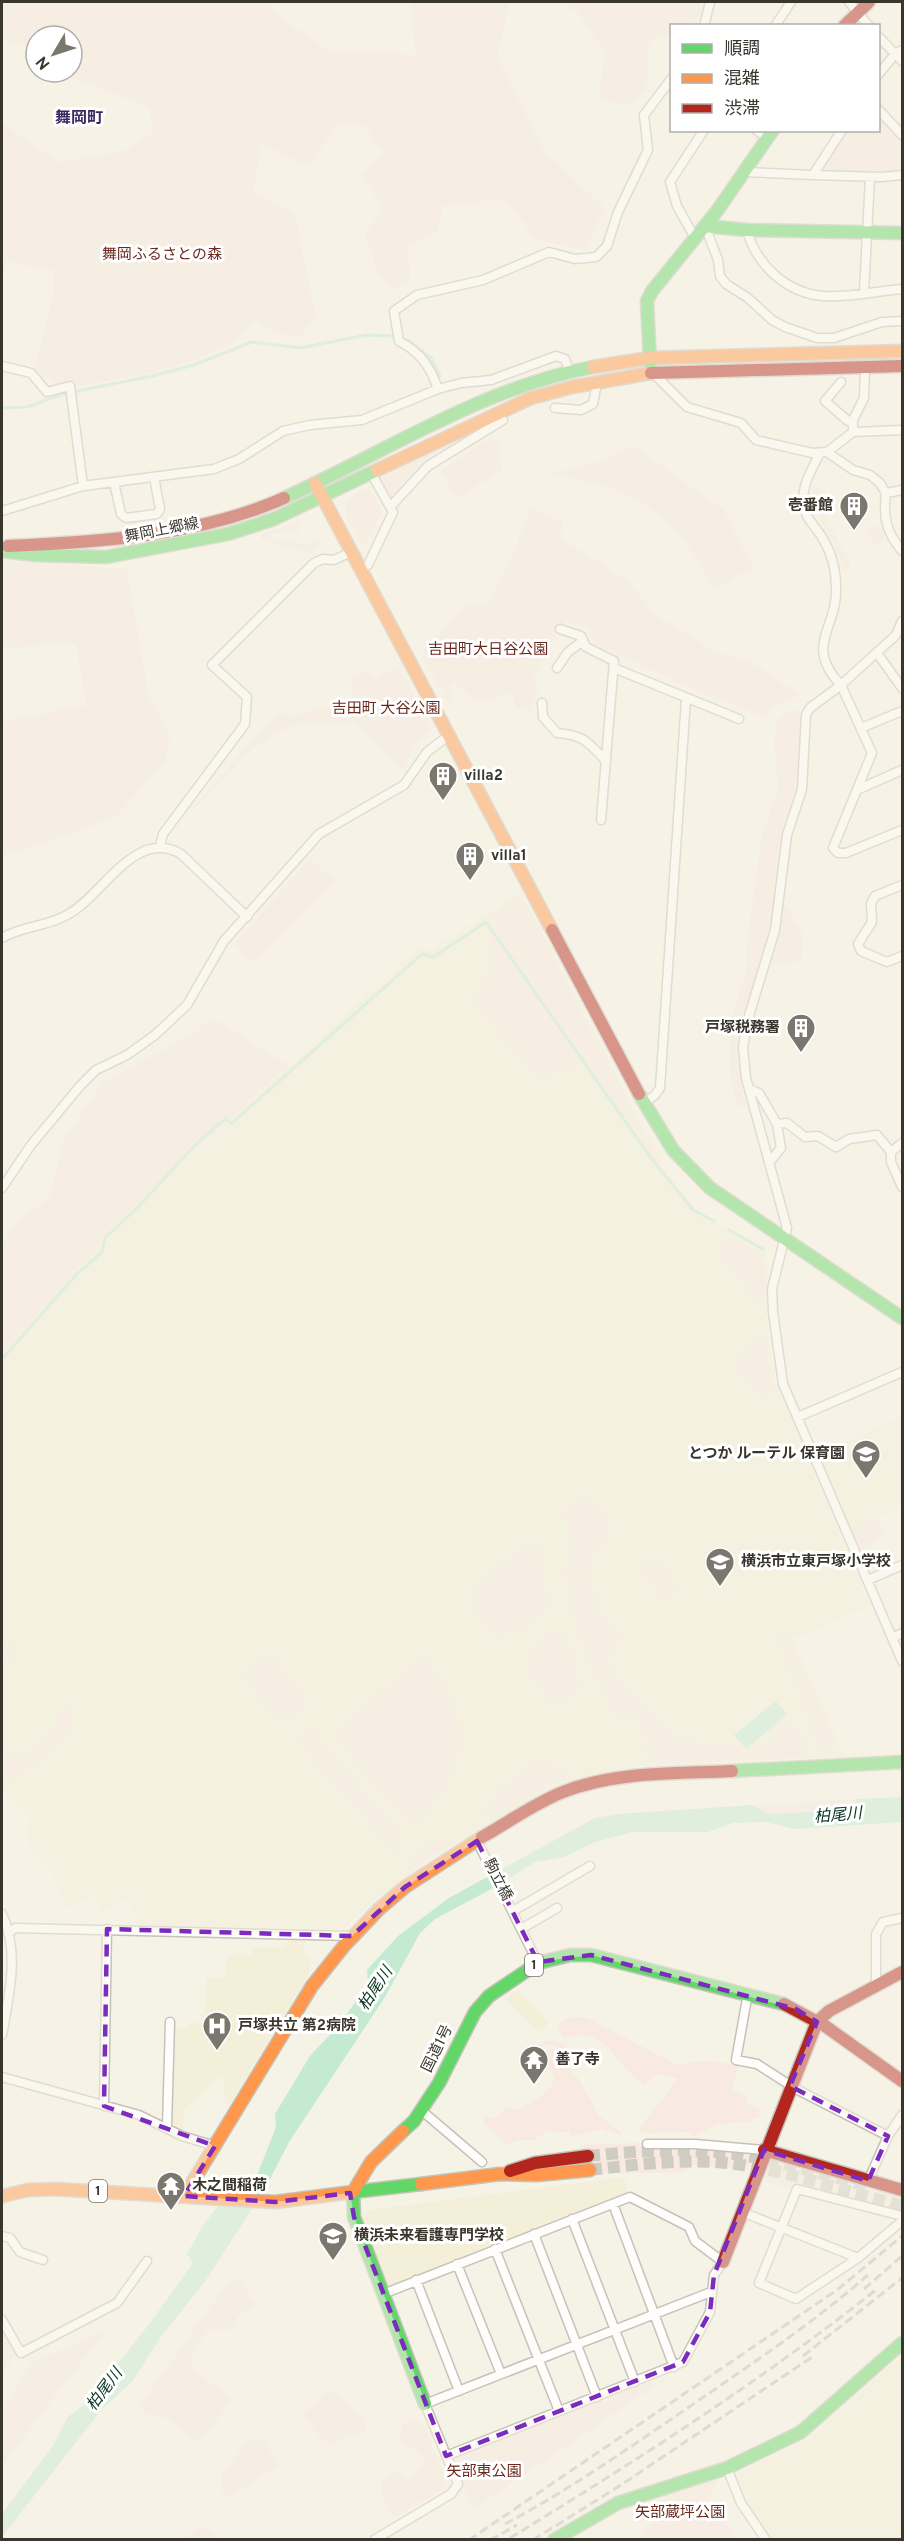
<svg xmlns="http://www.w3.org/2000/svg" width="904" height="2541" viewBox="0 0 904 2541" font-family="Overpass,'Noto Sans JP',sans-serif">
<style>
.built{fill:#f4efd9}
.green{fill:#f8e9e1}
.water{fill:#c5ead2}
.lines{fill:none;stroke-linecap:round;stroke-linejoin:round}
.stream{stroke:#c5ead2;stroke-width:3}
.secondary-tunnel{stroke:#cfccc1;stroke-width:12;stroke-dasharray:12 6;stroke-linecap:butt}
.street-casing{stroke:#c5c2b9;stroke-width:11}
.fast-casing{stroke:#c5c2b9;stroke-width:15}
.slow-casing{stroke:#c5c2b9;stroke-width:15}
.jam-casing{stroke:#c5c2b9;stroke-width:15}
.street{stroke:#fefdfb;stroke-width:8}
.fast{stroke:#63d668;stroke-width:12}
.slow{stroke:#ff974d;stroke-width:12}
.jam{stroke:#b3261e;stroke-width:12}
.rail{stroke:#bfbfbc;stroke-width:3;stroke-dasharray:9 4.5;stroke-linecap:butt}
.marked{fill:none;stroke:#7b2cbf;stroke-width:4.5;stroke-dasharray:12 8;stroke-linejoin:round}
.labels{text-anchor:middle;dominant-baseline:central;stroke-width:6;stroke-linejoin:round;paint-order:stroke}
.shield{fill:#fff;stroke:#74726c;stroke-width:1.5}
.shield-label{font-size:14px;font-weight:bold;fill:#38362d}
.park-label{font-size:15px;fill:#6b291d;stroke:#fff}
.poi-label{font-size:15px;font-weight:bold;fill:#38362d;stroke:#fff;text-anchor:start}
.street-label{font-size:15px;fill:#38362d;stroke:#fff}
.neighbourhood-label{font-size:16px;font-weight:bold;fill:#3a2762;stroke:#fff}
.water-label{font-size:16px;font-style:italic;fill:#073422;stroke:#fff}
</style>
<rect width="100%" height="100%" fill="#f5f2e6"/>
<path class="built" d="M521,892L659,1156L661,1168L697,1211L761,1246L767,1254V1329L775,1381L870,1606L793,1639L845,1757L642,1765L575,1778L548,1788L436,1855L372,1903L344,1929L140,1926L130,1899L100,1911L93,1896L66,1908L51,1868L42,1865L32,1851L27,1830L33,1824L2,1789V1354L122,1219L418,948L429,951Z
M902,1417V1506L851,1529L819,1454Z
M287,1937L305,1938L304,1956L310,1957L309,1974L230,2103H225L224,2079H216L184,2110L183,2131L173,2127L170,2122L172,2032L176,2028H188L189,2023H205L207,1977L226,1978L227,1955H252L253,1947L286,1948Z
M518,1990L549,2023L539,2032L506,1999Z
M624,2177L628,2194L387,2289L361,2221L370,2210Z
M902,2356V2533L896,2539H773L745,2500L738,2473L805,2441Z"/>
<path class="green" d="M2,2H270L273,12L329,51L416,55L410,2H527L509,4L497,57L543,150L604,207L586,250L536,240L506,199L443,205L438,231L408,246L410,281L392,289L377,271L365,234L382,210L363,174L384,154L364,125L334,126L311,167L262,144L253,192L295,214L316,316L300,338L269,330L255,319L234,343L192,361L149,374L65,389L35,369L54,289L53,270L7,262L2,278V123L58,162L124,151L152,134L150,107L56,72H72V36H36V51L2,38Z
M559,2H702L699,21L689,25L672,26L671,33L649,42L647,86L632,105L599,100L604,51L578,13Z
M879,115L902,140V171L881,174L825,171L823,167L847,131L878,130Z
M474,431L416,470L397,495L391,497L386,494L380,480L384,474Z
M493,436L499,445L502,470L457,498L439,471Z
M632,445L723,509L753,567L714,589C690,543 665,510 615,490C596,482 572,479 551,474L599,462Z
M814,483L834,502L825,516L850,564V569L842,570C840,537 804,513 814,483Z
M368,487L382,512L364,547L347,520L345,505L357,493Z
M530,508L563,522L560,538L626,579L657,616L718,653L753,663L800,695L780,703L762,716L694,690L592,642L588,628L564,621L534,677L539,689L529,711L516,707L511,693C481,701 476,706 454,682L452,685L451,707L422,657L425,648L464,606L488,603L512,557Z
M299,521L298,534L282,531L272,534L271,538L285,541L286,538L309,546L310,541L322,542L311,553C305,551 263,541 260,539L262,534Z
M880,526L885,538L874,546L866,529Z
M2,561L127,569L149,698L170,734L166,759L116,817L2,857V709L5,721L86,705L76,644L2,648Z
M398,664L431,728L424,738L410,747V758L402,770L347,715L352,705L353,674L369,672L377,680Z
M334,706L353,725C341,724 328,721 316,722C256,724 221,788 180,822L267,724L283,713L291,715Z
M788,710L800,711L801,717L797,784L781,833L774,889L802,932V958L793,963L761,964C742,1010 733,1057 746,1105L739,1107C726,1078 727,1036 736,1005C741,984 749,973 746,951L762,835L778,790L774,743L777,722Z
M310,859L335,881L253,963L234,943Z
M520,896L656,1155L657,1166L653,1165L589,1071L587,1063C568,1064 559,1077 538,1075L475,1005L476,993L493,965L488,932L500,926L572,1034L508,932L490,916Z
M212,1018L288,1065L122,1219L2,1354V1243L19,1221L50,1196L62,1143L104,1081L193,1034Z
M730,1238L761,1253C765,1265 768,1288 761,1299L755,1298L719,1255V1247L722,1240Z
M759,1340H765L772,1387L765,1394L758,1395L736,1371L737,1361Z
M581,1498L591,1500L609,1521L610,1529L586,1567L599,1610L620,1634L607,1658L613,1673L673,1734L707,1746L723,1744L747,1753L770,1744L785,1727L792,1725L801,1734L803,1754L799,1757L657,1764L645,1752L649,1741L634,1714H620L610,1708L577,1627L565,1571L572,1546L564,1512Z
M878,1517L884,1532L860,1551L851,1529Z
M531,1541L537,1544L547,1597L544,1611L522,1628L497,1638L471,1607L470,1592Z
M654,1558L678,1587L664,1599L640,1570Z
M560,1630L571,1649L579,1683L561,1703L554,1704L526,1673L528,1661L549,1632Z
M785,1634L789,1636L835,1745L831,1751H825L820,1747L781,1644L780,1637Z
M2,1636L15,1650L13,1659L2,1667Z
M272,1656L304,1697L306,1705L287,1721H283L256,1694L245,1675L264,1657Z
M424,1657C474,1719 471,1771 412,1825L338,1741V1731Z
M62,1709H68C72,1717 75,1723 71,1731C65,1742 15,1780 3,1783L2,1744L23,1760L56,1730L54,1716Z
M315,1726L318,1730V1740L397,1830L393,1834L403,1846L396,1853L298,1740Z
M537,1763L555,1766L567,1773L565,1779L527,1795L489,1820L485,1817C488,1795 518,1774 537,1763Z
M857,1799L854,1805L847,1810L770,1814L752,1805Z
M442,1838L448,1844L444,1848L408,1871L404,1869L434,1841Z
M572,2017H585L679,2066C694,2059 723,2061 739,2067L731,2089L747,2096L745,2103L759,2109L758,2113L762,2114L750,2121L717,2124L693,2137L688,2132L645,2133L638,2130L678,2079L656,2074L645,2085C613,2064 608,2026 564,2037L557,2028L561,2022Z
M549,2040L564,2043L571,2060L568,2061L554,2045H543L542,2054L553,2047L581,2083L599,2116L622,2133L620,2136L610,2129L608,2132L603,2129L570,2136V2132L544,2131V2135L536,2136V2140H519L506,2145L484,2123L485,2117L496,2119L506,2108L519,2110C532,2101 552,2094 555,2076L539,2059L527,2062L524,2057L527,2051Z
M639,2143L641,2148L749,2152L752,2156L749,2166L745,2169L689,2165L685,2172L585,2174L580,2145Z
M776,2158L902,2197V2210L793,2181L790,2189L762,2180L769,2163Z
M239,2277L257,2305L237,2317L236,2330L208,2329L191,2357L194,2371L233,2398L200,2443L164,2417L147,2415L139,2407L221,2292Z
M2,2327L16,2354L2,2374Z
M105,2331L2,2466V2410L31,2363Z
M651,2381L653,2387L474,2509L451,2460Z
M328,2389C344,2400 359,2409 366,2427L365,2432L329,2444L320,2438L302,2413L309,2410Z
M416,2419L424,2427L445,2477L441,2491L394,2517C383,2498 370,2482 397,2471L411,2480L426,2459L399,2439L403,2423Z
M261,2438L265,2440L277,2467L228,2498L222,2491L221,2476L248,2439L253,2441Z
M718,2479L707,2505H715L737,2539H641L659,2511L662,2497Z
M200,2526L221,2539H185Z"/>
<path class="water" d="M776,1701L787,1715L746,1749L734,1735Z
M902,1797V1822L795,1829L765,1822L732,1823L708,1832H632L595,1842L564,1857L535,1862L495,1887L435,1919L420,1933L385,1997L289,2142L266,2187L206,2280L160,2338L132,2382L102,2409L2,2537V2514L53,2446L68,2417L90,2400L153,2319L193,2263L187,2254L204,2224L232,2188L248,2189L256,2178L276,2127L275,2114L310,2056L338,2026L368,1985L367,1970L398,1936L449,1898L595,1818L618,1814L752,1805L770,1814L846,1810L854,1805L857,1799Z"/>
<g class="lines">
<path class="stream" d="M2,408L27,407L63,394L152,376L194,365L252,342L300,348L367,335L391,336L408,340L431,358L440,376
M729,1230L763,1249
M2,1359L78,1273L102,1252L105,1238L137,1208L196,1144L226,1118L231,1124L422,954L433,957L486,922L648,1154L693,1210L714,1221"/>
<path class="secondary-tunnel" d="M588,2156C631,2152 673,2148 716,2152C767,2156 818,2174 868,2186
M590,2170C631,2165 672,2160 714,2162C777,2166 841,2190 902,2206"/>
<g class="street-casing">
<path id="street" d="M849,2L869,26
M704,26L710,2
M775,26L791,2
M878,36L902,61
M878,75L895,54L902,50
M878,109L902,135
M756,130L768,138
M744,172L813,175L842,130
M813,175L882,177L902,175
M705,226L718,260L720,276L726,284L748,298L772,320L785,327L817,338H834L882,322L902,321
M747,230C756,265 787,293 823,296C849,298 877,291 902,289
M695,238L677,206L670,182L704,130
M864,292L870,177
M2,366L31,373L47,392L70,386L83,486
M653,373L687,407L741,423L756,440L812,453L827,452L853,470L870,475L880,483L886,493C883,517 886,532 902,551
M841,382L825,401L848,421L853,420
M438,389C430,366 421,353 399,341L394,311L417,295L483,280L549,252L575,259L596,257L607,246L618,212L648,150L644,115L672,78
M555,408L581,410L593,404L597,383
M853,432V420L864,398L865,368
M827,452L853,432L902,430
M820,453C813,467 803,483 803,500C803,517 815,525 823,539C832,554 836,570 836,587C838,628 803,646 841,685L810,708L806,715L802,789L787,835L775,930L748,1019L743,1047L746,1078L787,1228L772,1289L773,1312L783,1384L902,1661
M114,482L121,514L126,518L157,514L160,509L154,477
M886,493L902,490
M391,506L428,466L503,420
M2,511L83,486L214,469L239,459L283,431L310,425L362,420L438,389L461,383L491,380L556,356L565,359L570,373
M360,569L368,565L393,512L371,473
M902,621L896,635L841,685L872,753L833,848L838,853H846L902,830
M560,629L581,636L586,647L614,661L601,820
M877,653L902,688
M557,668L568,652L583,641
M614,668L739,719
M542,703L543,717L557,733C584,735 588,742 606,761
M861,728L902,711
M859,789L902,770
M160,846L163,834L245,724L247,697L212,665L314,563L323,559L334,560L351,552
M902,885L875,896L871,904L872,922L858,944L861,951L887,962L902,956
M2,938C22,926 46,927 67,915C103,896 135,827 181,854L247,917
M749,1089L759,1093L777,1124L781,1148L769,1163
M644,1103L655,1095L660,1088L686,699
M777,1124L787,1123L805,1137L818,1136L836,1147L849,1139L877,1135L891,1152
M902,1143L891,1152V1162L902,1187
M2,1188L31,1145L80,1086L96,1070L127,1055L155,1035L187,1005L224,941L319,834L404,785L427,752L448,736
M798,1417L902,1372
M868,1580L902,1565
M892,1638L902,1633
M477,1841L538,1963
M513,1911L590,1866
M2,1914C20,1952 9,1995 2,2035
M521,1929L557,1908
M10,1932L15,1928L352,1936
M876,1986V1934L883,1922L902,1918
M748,1993L736,2060L757,2064L796,2089L888,2136L902,2115
M2,2077L139,2115L182,2136L215,2146
M104,2106L107,1929
M421,2110L482,2162
M167,2127L170,2022
M647,2144H695L764,2150
M868,2181L888,2136
M613,2204L674,2367
M742,2212L858,2258
M902,2216L797,2189L759,2283L796,2299L858,2258L902,2221
M572,2219L635,2382
M534,2234L597,2397
M2,2236L10,2238L20,2252L43,2260
M495,2249L559,2411
M457,2264L501,2374
M416,2280L459,2391
M383,2294L630,2197L689,2227L695,2241L723,2262L714,2275L710,2312L683,2362L446,2456
M2,2320L21,2353L117,2303L147,2261
M727,2468L741,2503L766,2540
M374,2540L451,2494L458,2484L425,2404L711,2292"/>
</g>
<g class="fast-casing">
<path id="fast" d="M705,226L747,230L902,233
M650,363L647,301L652,291L717,211L773,130
M284,498C386,452 481,388 593,367
M2,551L34,555L106,557L228,534L274,519L377,470
M639,1094L673,1150L710,1188L902,1318
M732,1771L902,1762
M403,2131L414,2121L439,2083L475,2012L489,1996L538,1963L570,1955H591L784,2004
M421,2184L353,2192L354,2217L425,2404
M554,2540L618,2503L727,2468L801,2432L902,2343"/>
</g>
<g class="slow-casing">
<path id="slow" d="M593,367L649,358L902,351
M377,470L531,398L572,387L651,373
M315,483L552,930
M421,2184L500,2174L537,2175L590,2170
M2,2196L28,2190L54,2189L275,2202L353,2192L371,2162L403,2131
M184,2196L312,1986L344,1946L379,1909L405,1887L482,1837"/>
</g>
<g class="jam-casing">
<path id="jam" d="M844,26L869,2
M651,373L902,366
M8,546C101,542 198,536 284,498
M552,930L639,1094
M482,1837C509,1822 535,1803 563,1792C615,1771 677,1774 732,1771
M784,2004L825,2026L902,2081
M764,2150L902,2190
M510,2171L535,2163L588,2156
M723,2262L817,2022L829,2011L902,1972"/>
</g>
<use href="#street" class="street"/>
<use href="#fast" class="fast"/>
<use href="#slow" class="slow"/>
<use href="#jam" class="jam"/>
<path class="rail" d="M864,2289L902,2256
M803,2356L902,2278
M505,2524C569,2490 629,2448 689,2407C750,2365 812,2324 868,2275
M510,2538C636,2461 761,2381 877,2289
M469,2540L837,2290L902,2236
M490,2540L517,2525
M533,2540L621,2485L815,2355"/>
</g>
<path d="M0 0H904V2541H0ZM477,1841L538,1962L591,1955L796,2009L817,2022L790,2086L888,2136L868,2181L764,2150L714,2275L710,2312L683,2362L446,2456L354,2217L350,2193L275,2202L184,2196L215,2146L104,2106L107,1929L352,1936L405,1887Z" fill="#f5f2e6" fill-opacity=".55" fill-rule="evenodd"/>
<path class="marked" d="M477,1841L538,1962L591,1955L796,2009L817,2022L790,2086L888,2136L868,2181L764,2150L714,2275L710,2312L683,2362L446,2456L354,2217L350,2193L275,2202L184,2196L215,2146L104,2106L107,1929L352,1936L405,1887Z"/>
<defs>
<g id="building-pin" transform="scale(1.5)"><path d="M0 17L-7.5 6A9.5 9.5 0 1 1 7.5 6Z" fill="#7a786e" stroke="#fff"/><path d="M-4-6H4V6H1V3H-1V6H-4ZM-2.5-4.3h1.7v1.8h-1.7ZM.8-4.3h1.7v1.8H.8ZM-2.5-1h1.7V.8h-1.7ZM.8-1h1.7V.8H.8Z" fill="#fff"/></g>
<g id="school-pin" transform="scale(1.5)"><path d="M0 17L-7.5 6A9.5 9.5 0 1 1 7.5 6Z" fill="#7a786e" stroke="#fff"/><path d="M0-5L7-2L0 1L-7-2ZM-4 1L0 2.5L4 1V4Q0 6-4 4Z" fill="#fff"/></g>
<g id="hospital-pin" transform="scale(1.5)"><path d="M0 17L-7.5 6A9.5 9.5 0 1 1 7.5 6Z" fill="#7a786e" stroke="#fff"/><path d="M-5-5h3v3.5h4V-5h3V5h-3V1.5h-4V5h-3Z" fill="#fff"/></g>
<g id="temple-pin" transform="scale(1.5)"><path d="M0 17L-7.5 6A9.5 9.5 0 1 1 7.5 6Z" fill="#7a786e" stroke="#fff"/><path d="M0-6L5-2H3V0L6.5 2.5H4V6H1.5V3h-3V6H-4V2.5H-6.5L-3 0V-2H-5Z" fill="#fff"/></g>
<g id="university-pin" transform="scale(1.5)"><path d="M0 17L-7.5 6A9.5 9.5 0 1 1 7.5 6Z" fill="#7a786e" stroke="#fff"/><path d="M0-5L7-2L0 1L-7-2ZM-4 1L0 2.5L4 1V4Q0 6-4 4Z" fill="#fff"/></g>
</defs>
<g fill-rule="evenodd">
<use href="#building-pin" x="854" y="506"/>
<use href="#building-pin" x="443" y="776"/>
<use href="#building-pin" x="470" y="856"/>
<use href="#building-pin" x="801" y="1028"/>
<use href="#school-pin" x="866" y="1454"/>
<use href="#school-pin" x="720" y="1562"/>
<use href="#hospital-pin" x="217" y="2026"/>
<use href="#temple-pin" x="534" y="2060"/>
<use href="#temple-pin" x="171" y="2186"/>
<use href="#university-pin" x="333" y="2236"/>
</g>
<g class="labels">
<g class="shield">
<rect x="525" y="1954" width="18" height="22" rx="4.5"/>
<rect x="89" y="2180" width="18" height="22" rx="4.5"/>
</g>
<g class="shield-label">
<text x="534" y="1965">1</text>
<text x="98" y="2191">1</text>
</g>
<g class="park-label">
<text x="162" y="255">舞岡ふるさとの森</text>
<text x="488" y="650">吉田町大日谷公園</text>
<text x="386" y="709">吉田町 大谷公園</text>
<text x="484" y="2472">矢部東公園</text>
<text x="680" y="2513">矢部蔵坪公園</text>
</g>
<g class="poi-label">
<text x="833" y="506" text-anchor="end">壱番館</text>
<text x="464" y="776">villa2</text>
<text x="491" y="856">villa1</text>
<text x="780" y="1028" text-anchor="end">戸塚税務署</text>
<text x="845" y="1454" text-anchor="end">とつか ルーテル 保育園</text>
<text x="741" y="1562">横浜市立東戸塚小学校</text>
<text x="238" y="2026">戸塚共立 第2病院</text>
<text x="555" y="2060">善了寺</text>
<text x="192" y="2186">木之間稲荷</text>
<text x="354" y="2236">横浜未来看護専門学校</text>
</g>
<g class="street-label">
<text transform="translate(162 531) rotate(-11)">舞岡上郷線</text>
<text transform="translate(497 1880) rotate(63)">駒立橋</text>
<text transform="translate(438 2049) rotate(-64)">国道1号</text>
</g>
<g class="neighbourhood-label">
<text x="79" y="119">舞岡町</text>
</g>
<g class="water-label">
<text transform="translate(838 1816) rotate(-5)">柏尾川</text>
<text transform="translate(376 1989) rotate(-56)">柏尾川</text>
<text transform="translate(105 2390) rotate(-53)">柏尾川</text>
</g>
</g>
<rect width="904" height="2541" fill="none" stroke="#38362d" stroke-width="6"/>
<rect x="670" y="24" width="210" height="108" fill="#ffffff" stroke="#afafab" stroke-width="1.5"/>
<rect x="682" y="44" width="30" height="9" fill="#63d668" stroke="#afafab" stroke-width="1.5"/>
<text x="724" y="54" font-size="18" fill="#38362d">順調</text>
<rect x="682" y="74" width="30" height="9" fill="#ff974d" stroke="#afafab" stroke-width="1.5"/>
<text x="724" y="84" font-size="18" fill="#38362d">混雑</text>
<rect x="682" y="104" width="30" height="9" fill="#b3261e" stroke="#afafab" stroke-width="1.5"/>
<text x="724" y="114" font-size="18" fill="#38362d">渋滞</text>
<g transform="translate(54 54) rotate(231)"><circle r="28" fill="#ffffff" stroke="#afafab" stroke-width="1.5"/>
<path d="M0-4.5L10 22L0 15L-10 22Z" fill="#7a786e"/>
<text y="-9" font-size="16" font-weight="bold" text-anchor="middle" fill="#38362d">N</text>
</g>
</svg>
